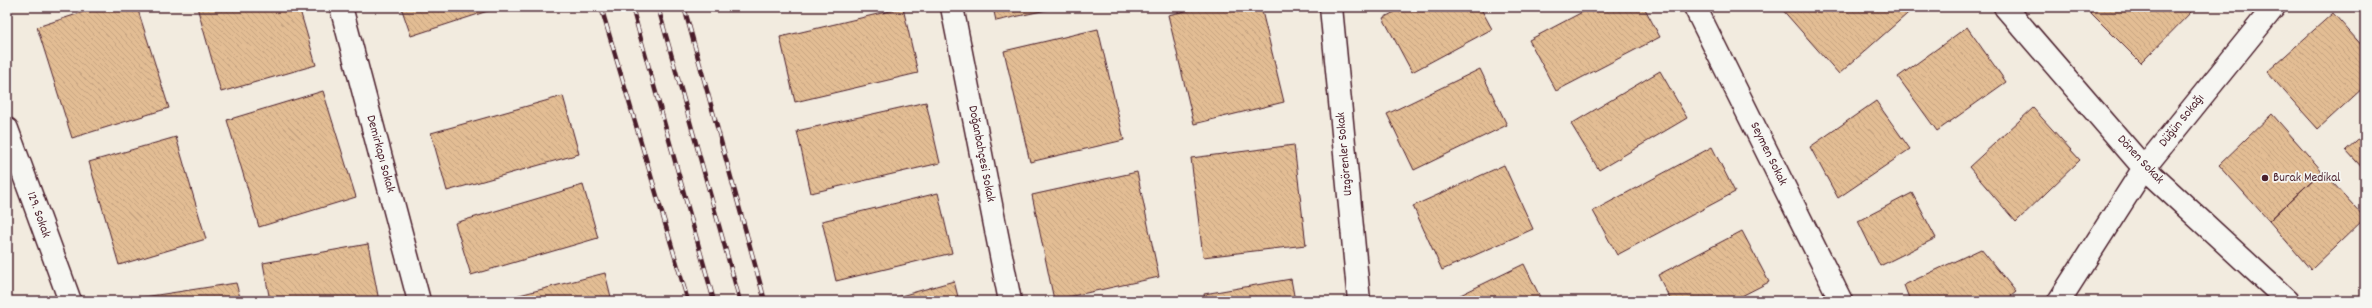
<svg xmlns="http://www.w3.org/2000/svg" width="2372" height="308" viewBox="0 0 2372 308" font-family="Dekko,sans-serif">
<style>
.building{fill:url(#building-back-hatch);stroke:#4a1f2b}
.lines{fill:none;stroke-linecap:round;stroke-linejoin:round}
.street-casing{stroke:#4a1f2b;stroke-width:25}
.street{stroke:#f6f6f2;stroke-width:22}
.rail-casing{stroke:#4a1f2b;stroke-width:4.5}
.rail{stroke:#f6f6f2;stroke-width:3;stroke-dasharray:9;stroke-linecap:butt}
.poi-dot{fill:#4a1f2b;stroke:#f6f6f2;stroke-width:1.5}
.labels{text-anchor:middle;dominant-baseline:central;stroke-width:3.5;stroke-linejoin:round;paint-order:stroke}
.street-label{font-size:13px;fill:#4a1f2b;stroke:#f6f6f2}
.poi-label{font-size:13px;fill:#4a1f2b;stroke:#f6f6f2;text-anchor:start}
</style>
<defs>
<pattern id="building-back-hatch" width="6" height="6" patternUnits="userSpaceOnUse"><rect width="6" height="6" fill="#e3bd94"/><path d="M-1 5l2 2M0 0l6 6M5-1l2 2" fill="none" stroke="#c4a280"/></pattern>
</defs>
<rect width="100%" height="100%" fill="#f2ebdf"/>
<filter id="ink" filterUnits="userSpaceOnUse"><feTurbulence type="fractalNoise" baseFrequency=".025" numOctaves="2"/><feDisplacementMap in="SourceGraphic" scale="8" xChannelSelector="R" yChannelSelector="G"/><feConvolveMatrix kernelMatrix="1 2 1 2 8 2 1 2 1" color-interpolation-filters="sRGB"/></filter>
<g filter="url(#ink)">
<path class="building" d="M99,7H137L169,108L72,138L37,27Z
M197,7H299L316,65L221,92Z
M401,7H500L411,36Z
M993,7H1060L996,21Z
M1203,7H1261L1284,102L1194,124L1168,15Z
M1404,7H1480L1492,29L1412,72L1383,18Z
M1592,7H1644L1660,37L1556,91L1529,40Z
M1780,7H1915L1839,74Z
M2085,7H2196L2141,63Z
M903,8L918,73L795,102L780,37Z
M2333,13L2365,49V86L2318,129L2267,72Z
M1967,27L2006,82L1937,131L1898,77Z
M1098,29L1124,140L1030,162L1004,51Z
M1480,69L1507,125L1414,170L1387,114Z
M1660,71L1687,118L1599,170L1571,124Z
M323,91L356,197L259,227L227,120Z
M563,96L579,154L447,191L431,133Z
M1876,101L1910,149L1838,198L1810,147Z
M926,102L940,163L811,193L797,131Z
M2033,108L2080,160L2016,222L1969,167Z
M2272,114L2322,171L2269,221L2219,165Z
M2365,133V171L2346,150Z
M176,137L206,239L119,265L89,162Z
M1294,145L1306,245L1203,257L1191,158Z
M1712,147L1735,192L1617,255L1593,211Z
M1504,165L1533,229L1442,270L1413,206Z
M2322,171L2365,218L2311,270L2269,221Z
M1137,172L1159,277L1054,300L1032,195Z
M583,185L598,238L471,275L455,223Z
M938,193L952,253L836,281L822,221Z
M1912,193L1936,238L1880,266L1858,221Z
M1742,231L1769,282L1732,301H1671L1658,275Z
M368,244L379,301H270L263,263Z
M1981,249L2016,292L2005,301H1910L1904,285Z
M1524,264L1542,301H1448Z
M605,273L612,301H496Z
M1291,279L1295,301H1205L1204,294Z
M954,281L959,301H883Z
M236,283L241,301L131,299Z"/>
<g class="lines">
<g class="street-casing">
<path id="street" d="M341,7L419,301
M952,7L1010,301
M1331,7L1359,301
M1695,7L1841,301
M2005,7L2144,168L2288,301
M7,129L70,301
M2059,301L2144,168L2274,7"/>
</g>
<use href="#street" class="street"/>
<g class="rail-casing">
<path id="rail" d="M601,7L688,301
M632,7L714,301
M658,7L740,301
M684,7L765,301"/>
</g>
<use href="#rail" class="rail"/>
</g>
</g>
<circle class="poi-dot" cx="2265" cy="178" r="4"/>
<g class="labels">
<g class="street-label">
<text transform="translate(2182 121) rotate(-51)">Düğün Sokağı</text>
<text transform="translate(380 154) rotate(75)">Demirkapı Sokak</text>
<text transform="translate(981 154) rotate(79)">Doğanbahçesi Sokak</text>
<text transform="translate(1345 154) rotate(-95)">Uzgörenler Sokak</text>
<text transform="translate(1768 154) rotate(64)">Seymen Sokak</text>
<text transform="translate(2140 160) rotate(47)">Dönen Sokak</text>
<text transform="translate(38 215) rotate(70)">129. Sokak</text>
</g>
<g class="poi-label">
<text x="2273" y="178">Burak Medikal</text>
</g>
</g>
<rect width="2372" height="308" fill="none" stroke="#f6f6f2" stroke-width="24"/>
<rect x="12" y="12" width="2348" height="284" fill="none" stroke="#4a1f2b" stroke-width="1.5" filter="url(#ink)"/>
</svg>
